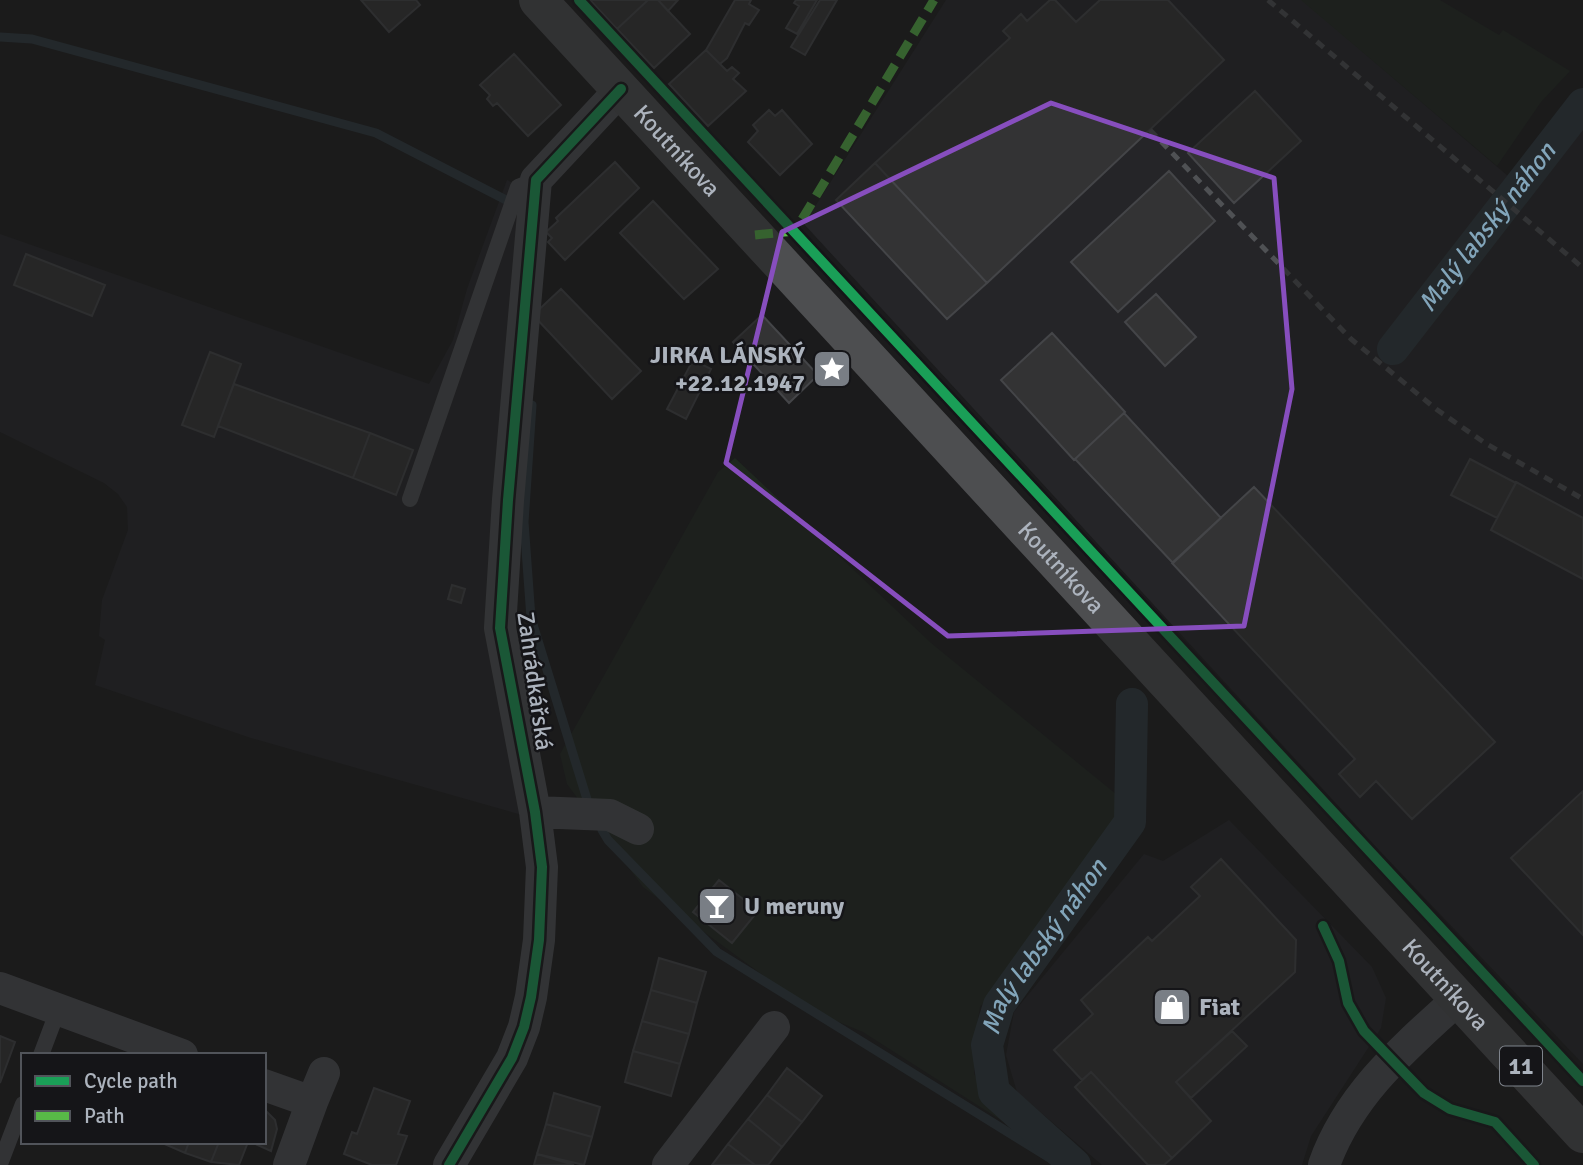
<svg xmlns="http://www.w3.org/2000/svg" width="1583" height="1165" viewBox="0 0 1583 1165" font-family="Signika,sans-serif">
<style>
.built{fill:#252528}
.green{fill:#1f271f}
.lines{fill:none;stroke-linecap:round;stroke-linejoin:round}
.stream{stroke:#2d393f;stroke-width:9}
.canal{stroke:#2d393f;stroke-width:32}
.building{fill:#333334;stroke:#444548;stroke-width:2}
.lane{stroke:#4f5155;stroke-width:16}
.street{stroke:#4f5155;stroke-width:32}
.primary{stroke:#4d4e50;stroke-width:38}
.rail{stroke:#4f5154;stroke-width:5;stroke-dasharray:9 7;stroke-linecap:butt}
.quiet{stroke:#58b947;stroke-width:9;stroke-dasharray:18 9;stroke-linecap:butt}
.cycleway-casing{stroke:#151518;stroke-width:15}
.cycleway{stroke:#1a9f57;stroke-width:10}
.marked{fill:none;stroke:#874ebe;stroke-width:5;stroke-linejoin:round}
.labels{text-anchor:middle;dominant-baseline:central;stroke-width:5;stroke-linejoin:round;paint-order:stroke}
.shield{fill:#151518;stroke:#7f848c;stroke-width:2}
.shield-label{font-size:23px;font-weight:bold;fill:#acb3bd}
.street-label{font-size:24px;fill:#acb3bd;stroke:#151518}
.poi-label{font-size:24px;font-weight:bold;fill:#acb3bd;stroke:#151518;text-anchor:start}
.water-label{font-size:26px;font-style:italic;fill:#82a5ba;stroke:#151518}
</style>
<rect width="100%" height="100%" fill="#1b1b1c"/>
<path class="built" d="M946,0H1302L1530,195L1555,136L1583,109V1064L1378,849L804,224Z
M507,180L528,191L487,626L522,815L251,738L95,685L105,640L99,636L102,600L128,530L127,507L118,494L104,483L0,432V234L429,384L453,340L467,289Z
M1229,820L1372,967L1386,998L1381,1028L1311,1136L1302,1165H1102L1017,1092L1006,1055L1014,1012L1144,854L1163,861Z"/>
<path class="green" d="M1301,0H1440L1499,35L1503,30L1570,71L1541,102L1497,166Z
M735,458L931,643L1122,799L1113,832L980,1007L974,1043V1074L1007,1124L863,1032L810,1010L643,887L567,784L560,754L718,472Z"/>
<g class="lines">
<path class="stream" d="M0,37L32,39L376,133L508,201
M532,405L524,522L531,618L590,809
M602,830L608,840L717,952L1061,1165"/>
<g class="canal">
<path id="s1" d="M1393,349L1583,104"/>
<path id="s2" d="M1075,1165L994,1092L987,1045L999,1005L1130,822L1132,704"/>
</g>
</g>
<path class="building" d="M361,0H416L420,5L389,32Z
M590,0H648L617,29Z
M648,0H658L690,34L654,68L617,29Z
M658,0H678L668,11Z
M735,0H751L749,4L759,10L749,25L745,23L727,58L720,64L706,50Z
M796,0H817L797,34L786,28L799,6L794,3Z
M820,0H837L805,55L791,47Z
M1050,0H1055L1076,22L1100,0H1168L1224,60L987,283L875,163L1010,38L1003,31L1021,14L1027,21Z
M706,50L727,71L732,67L739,73L733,79L746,91L708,126L669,84Z
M514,54L561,105L528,136L497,103L493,106L487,99L490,95L480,85Z
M1255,91L1301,141L1234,203L1188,153Z
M769,110L775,116L782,110L812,144L780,175L748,142L758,131L753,125Z
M615,162L639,188L565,260L548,242L552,238L546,232L558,221L556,218Z
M875,163L987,283L947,319L836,200Z
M1169,171L1215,221L1118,312L1071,262Z
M653,201L718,269L684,299L620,233Z
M26,254L105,285L92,316L14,285Z
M561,289L641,371L612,399L533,315Z
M1156,294L1196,337L1165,366L1125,322Z
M762,315L818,375L789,403L733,342Z
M1052,333L1125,412L1074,460L1001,380Z
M210,352L241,364L214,437L182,425Z
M693,360L711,369L686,419L667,409Z
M234,384L370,433L353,478L218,426Z
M1124,413L1221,518L1173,563L1075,459Z
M370,433L413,450L396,495L353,478Z
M1470,459L1516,483L1497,518L1451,495Z
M1516,482L1583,518V579L1491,530Z
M1254,487L1495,742L1412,819L1376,781L1360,797L1339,774L1355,759L1172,563Z
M452,585L465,589L461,603L448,599Z
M1583,791V935L1511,858Z
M1221,859L1296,940L1295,972L1176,1082L1211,1121L1172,1158L1091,1072L1082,1080L1054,1050L1093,1014L1081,1000L1148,937L1152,941L1200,896L1191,887Z
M719,880L758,911L732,943L693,912Z
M659,958L706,972L697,1003L651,990Z
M651,990L697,1003L689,1034L642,1021Z
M642,1021L689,1034L680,1064L633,1051Z
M1232,1031L1247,1046L1191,1098L1176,1082Z
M0,1036L15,1042L0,1083Z
M633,1051L680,1064L671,1096L625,1082Z
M787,1068L822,1096L802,1122L767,1095Z
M1091,1072L1172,1158L1164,1165H1148L1075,1087Z
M374,1088L410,1101L398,1134L407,1136L396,1165H372L344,1154L352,1132L357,1134Z
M554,1093L600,1107L592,1137L546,1124Z
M767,1095L802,1122L782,1147L748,1119Z
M264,1109L275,1120L277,1129L271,1151L253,1143L264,1142Z
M748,1119L782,1147L768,1165H755L728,1144Z
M546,1124L592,1137L584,1165L537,1154Z
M160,1142H189L185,1153Z
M189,1142H219L211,1162L185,1153Z
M219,1142H248L239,1165L211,1162Z
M728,1144L755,1165H712Z
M537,1154L574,1165H534Z"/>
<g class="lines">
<path class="lane" d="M410,499L518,187L536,180
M41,1055L58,1010
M0,1164L23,1104"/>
<path class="street" d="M535,812L610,815L638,829
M0,988L182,1055
M264,1085L312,1102L289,1165
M312,1102L324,1073
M449,1165L512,1058L524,1027L531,997L539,940L542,867L535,812L500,628L508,500L536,180L621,89
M668,1165L774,1027
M1324,1165C1349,1094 1405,1047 1459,998"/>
<path class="primary" id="s3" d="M538,0L1583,1134"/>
<path class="rail" d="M1268,0L1583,268
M1150,130L1351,339L1436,409L1485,443L1583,499"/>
<path class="quiet" d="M755,235L795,231L934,0"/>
<g class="cycleway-casing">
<path id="cycleway" d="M579,0L1583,1081
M1323,926L1339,961L1348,1003L1364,1031L1424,1093L1450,1109L1495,1122L1534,1165
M449,1165L512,1058L524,1027L531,997L539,940L542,867L535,812L500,628L508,500L536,180L621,89"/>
</g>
<use href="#cycleway" class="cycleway"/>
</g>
<path d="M0 0H1583V1165H0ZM1051,103L1274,178L1292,389L1244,626L948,636L726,463L782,232Z" fill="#1b1b1c" fill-opacity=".55" fill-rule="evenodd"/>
<path class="marked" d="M1051,103L1274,178L1292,389L1244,626L948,636L726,463L782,232Z"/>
<defs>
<g id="sight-square" transform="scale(2.0125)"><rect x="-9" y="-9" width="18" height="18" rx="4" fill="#797e85" stroke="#151518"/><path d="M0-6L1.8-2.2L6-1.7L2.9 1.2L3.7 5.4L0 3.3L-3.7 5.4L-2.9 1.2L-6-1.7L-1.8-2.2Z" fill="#fff"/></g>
<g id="bar-square" transform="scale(2.0125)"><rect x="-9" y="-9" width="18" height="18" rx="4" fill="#797e85" stroke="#151518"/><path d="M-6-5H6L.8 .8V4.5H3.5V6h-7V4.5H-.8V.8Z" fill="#fff"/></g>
<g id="shop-square" transform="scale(2.0125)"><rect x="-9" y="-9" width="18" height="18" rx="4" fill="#797e85" stroke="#151518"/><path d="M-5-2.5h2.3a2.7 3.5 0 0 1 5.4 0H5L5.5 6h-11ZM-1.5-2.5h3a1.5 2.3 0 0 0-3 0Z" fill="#fff"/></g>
</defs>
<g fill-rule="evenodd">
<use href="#sight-square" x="832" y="369"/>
<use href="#bar-square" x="717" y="906"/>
<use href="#shop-square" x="1172" y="1007"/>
</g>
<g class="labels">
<rect class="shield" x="1500" y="1046.5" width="42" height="39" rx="5"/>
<g class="shield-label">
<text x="1521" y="1066">11</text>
</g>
<g class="street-label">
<text stroke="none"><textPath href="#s3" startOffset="205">Koutníkova</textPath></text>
<text stroke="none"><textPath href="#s3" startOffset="772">Koutníkova</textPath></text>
<text transform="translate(535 681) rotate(82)">Zahrádkářská</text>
<text stroke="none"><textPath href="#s3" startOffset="1339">Koutníkova</textPath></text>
</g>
<g class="poi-label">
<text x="805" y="355" text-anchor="end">JIRKA LÁNSKÝ<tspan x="805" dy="28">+22.12.1947</tspan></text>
<text x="744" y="906">U meruny</text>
<text x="1199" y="1007">Fiat</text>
</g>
<g class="water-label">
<text stroke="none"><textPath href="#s1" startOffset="154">Malý labský náhon</textPath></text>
<text stroke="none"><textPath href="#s2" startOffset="271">Malý labský náhon</textPath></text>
</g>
</g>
<rect x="21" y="1053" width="245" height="91" fill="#151518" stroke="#51545a" stroke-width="2"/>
<rect x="35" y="1076" width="35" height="10" fill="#1a9f57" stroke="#51545a" stroke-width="2"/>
<text x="84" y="1088" font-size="21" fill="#acb3bd">Cycle path</text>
<rect x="35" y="1111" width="35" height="10" fill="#58b947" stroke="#51545a" stroke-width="2"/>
<text x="84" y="1123" font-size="21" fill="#acb3bd">Path</text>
</svg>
